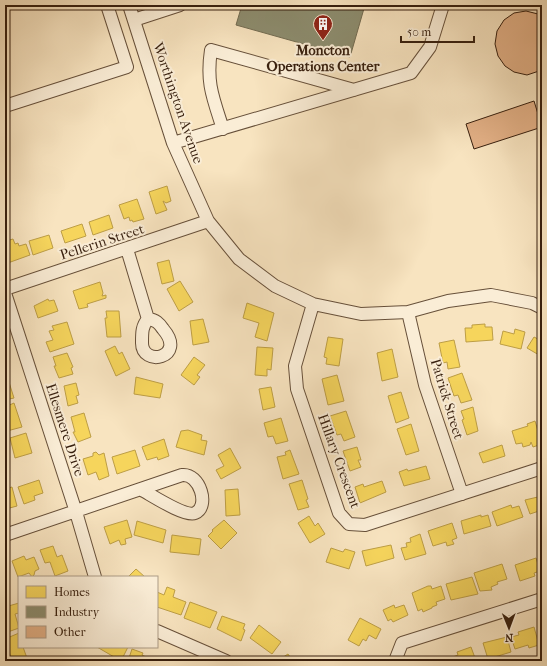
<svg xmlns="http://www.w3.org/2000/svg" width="547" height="666" viewBox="0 0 547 666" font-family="'IM FELL French Canon',serif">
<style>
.homes{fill:#f6d55c;stroke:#bd9e45}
.industry{fill:#8c8c6e;stroke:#726b51}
.building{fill:#e2b086;stroke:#371f0e}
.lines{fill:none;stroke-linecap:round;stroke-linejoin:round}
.minor-casing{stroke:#67503a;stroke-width:14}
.minor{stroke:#faedd6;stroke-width:12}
.labels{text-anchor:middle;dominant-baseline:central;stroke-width:4;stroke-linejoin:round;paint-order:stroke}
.poi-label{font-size:14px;font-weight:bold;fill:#371f0e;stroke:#faedd6}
.street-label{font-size:14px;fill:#371f0e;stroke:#faedd6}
</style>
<rect width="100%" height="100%" fill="#f8e4c0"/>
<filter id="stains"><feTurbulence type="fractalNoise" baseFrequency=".005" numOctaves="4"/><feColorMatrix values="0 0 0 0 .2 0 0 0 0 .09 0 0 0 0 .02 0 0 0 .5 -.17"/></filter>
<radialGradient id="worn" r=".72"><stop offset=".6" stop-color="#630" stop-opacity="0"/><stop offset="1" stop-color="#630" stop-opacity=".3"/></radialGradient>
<path class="homes" d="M167,186L171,201L166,203L163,201L167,210L156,214L149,192Z
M137,199L144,219L133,222L132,220L130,221L129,217L124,219L119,205Z
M109,215L113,228L93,235L89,222Z
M82,224L86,236L65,243L61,231Z
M49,235L53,248L33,255L29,241Z
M13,239L15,244L18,243L19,246L26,244L30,255L5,264V249L8,248L6,241Z
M169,260L174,281L162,284L157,263Z
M180,281L193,302L179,311L167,289Z
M100,282L103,293L102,296L106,295V298L87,304L88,307L79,309L73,291Z
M48,299L49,301L54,300L58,311L38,318L34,306Z
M247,303L274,313L267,341L255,337L259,323L243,318Z
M106,311H119L121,337H107L105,318H107Z
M203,319L209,342L193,345L190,321Z
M67,322L74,344L50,352L46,342L53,340L49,331L54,330L52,326Z
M485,324V327H492L493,340L466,342L465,328H472V325Z
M515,329L525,332L521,349L500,344L503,331L514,334Z
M328,337L343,339L339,366L326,364L327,358L324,357Z
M534,337L542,341V352L539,355L527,348Z
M454,340L460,367L448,369L447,362L443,363L439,343Z
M115,346L119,354L122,352L130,369L116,376L105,351Z
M257,347L273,348L271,370L267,369V376L255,375Z
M392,349L398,377L382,381L377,353Z
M67,353L73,367L71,368L73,374L59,378L54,366H56L53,357Z
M194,357L205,365L197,375L200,377L194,385L181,375Z
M462,373L472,400L461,403L458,395L454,396L448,378Z
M337,375L344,401L328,405L322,379Z
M7,376L14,398L5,400V377Z
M136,377L163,384L160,398L134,394Z
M76,383L79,395L76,396L78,403L68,406L64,386Z
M271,387L275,407L263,410L259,389Z
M401,392L409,418L396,423L388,396Z
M14,403L22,427L7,431L5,424V407Z
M473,407L478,431L467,435L462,420L464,419L461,411Z
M346,411L355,437L344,441L341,434L337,435L330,416Z
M84,413L91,437L78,442L73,432H75L71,417Z
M281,418L288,441L276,444L273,436L268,437L264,423Z
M535,421L542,444L533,447L531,442L530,445L523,447L522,443L516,444L512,431L528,426L527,424Z
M411,424L419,451L406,455L397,429Z
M188,430L202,435L201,440L207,441L204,455L176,447L181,431Z
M26,433L32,453L15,458L10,438Z
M164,439L169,456L158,460L157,457L147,460L142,447Z
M502,445L505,456L483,463L479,453Z
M357,447L361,460H358L361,467L350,471L343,451Z
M230,448L241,468L221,479L216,470L224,466L218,455Z
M135,450L140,466L117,474L112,457Z
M290,450L299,474L283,479L277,457L286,455L285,452Z
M96,452L99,455L104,453L109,476L99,480L96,472L88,475L83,459L93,456V453Z
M426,466L430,479L404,486L399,472L407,469L408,471Z
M39,480L43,493L34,496L35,500L24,504L18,487Z
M302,480L308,499L306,500L309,507L298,510L289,484Z
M382,481L386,492L360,503L355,487L363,484L364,487Z
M12,487L17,506L6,509L5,489Z
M238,489L240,515L226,516L225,490Z
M542,496V510L530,514L525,500Z
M511,505L512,508L519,506L523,517L497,526L492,512Z
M481,515V517L488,515L491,526L464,534L461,521Z
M309,516L315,526L318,523L325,534L310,543L298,523Z
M127,520L132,537L125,539L126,544L121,545L119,540L110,544L104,527Z
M224,520L237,533L221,549L208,536L213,531L212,530Z
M137,521L166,530L163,543L134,535Z
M452,523L457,538L452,540L454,544L447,546L446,542L433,546L428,531Z
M420,534L426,554L405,560L401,548L407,547L406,543L411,542L410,538Z
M172,535L201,539L199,555L170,552Z
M391,545L394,558L366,566L362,551Z
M53,546L57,557L62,555L68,571L55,576L50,562L45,563L40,550Z
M331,548L343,552L345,549L355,552L349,569L326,562Z
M24,556L26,560L34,557L39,569L35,571L34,575L32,577L29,573L18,577L12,561Z
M536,558L540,571L534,573L535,576L520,581L515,565Z
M502,564L507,579L497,582L498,584L491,587L492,590L480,591L474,573Z
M136,569L145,577H128Z
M472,577L478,594L451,600L446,584Z
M428,586H431L432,589L441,586L445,599L436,602L437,605L432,607V608L423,612L422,609L418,611L412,593Z
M167,587L175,590L173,597L186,602L181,615L157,607V592L164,595Z
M190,602L217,612L210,628L184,618Z
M19,603V613L15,614L19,628L5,633V607Z
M394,605L395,608L404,605L408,615L393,622L391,619L388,621L383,610Z
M222,616L245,624L243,629L245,630L241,641L217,629Z
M360,618L381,629L376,639L369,635L366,641L363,639L359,646L348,640Z
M259,625L281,642L272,654L250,638Z
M534,627L539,645L529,648L528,645L515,649L511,637L519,635L518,632Z
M19,633V647H23L28,661H12L5,639Z
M507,637L511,652L488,659L483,643Z
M97,647H128L121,661Z
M471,647L475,658L472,659L473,661H451L450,658L458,655L457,652Z
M132,649L143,653L142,655L154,661H128Z
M288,654L293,661H277Z
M440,657L441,661H427Z"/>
<path class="industry" d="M242,5H365L350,57L236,25Z"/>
<path class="building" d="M526,11L542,15V70L527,75L514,72L505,66L498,56L495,44L497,31L504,20L514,13Z
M534,101L542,127L474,149L466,124Z"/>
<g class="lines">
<g class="minor-casing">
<path id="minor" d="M129,5L173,143L208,221L239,259L275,286L313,304L361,314L408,312L448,301L491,295L532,303L542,308
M134,20L180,5
M5,106L127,67L107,5
M223,129C213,98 206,83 211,50L354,90
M173,143L411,73L430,47L443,5
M127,249L148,319
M5,289L208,221
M5,293L76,512L95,577
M313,304L295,366L297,389L339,513L349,524L365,525L542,468
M408,312L425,385L462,494
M148,319C156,320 159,323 163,329C188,358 141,368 142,342C142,332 142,326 148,319Z
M5,535L182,475C200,473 210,507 195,513C185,517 153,496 142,490
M157,631L226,661
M395,661L402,643L542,599"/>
</g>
<use href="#minor" class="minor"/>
</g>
<defs>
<g id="building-pin" transform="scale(1)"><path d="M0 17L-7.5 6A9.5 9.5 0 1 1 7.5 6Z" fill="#8f2418" stroke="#faedd6"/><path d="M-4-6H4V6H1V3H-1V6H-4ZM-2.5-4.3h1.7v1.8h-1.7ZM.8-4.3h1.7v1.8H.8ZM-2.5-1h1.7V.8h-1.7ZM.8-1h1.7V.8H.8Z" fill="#fff"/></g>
</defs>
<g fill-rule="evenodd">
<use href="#building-pin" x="323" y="24"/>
</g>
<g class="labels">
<g class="poi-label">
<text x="323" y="50">Moncton<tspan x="323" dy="16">Operations Center</tspan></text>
</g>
<g class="street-label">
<text transform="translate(178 103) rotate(71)">Worthington Avenue</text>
<text transform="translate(102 242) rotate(-18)">Pellerin Street</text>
<text transform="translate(447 399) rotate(73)">Patrick Street</text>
<text transform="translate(65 430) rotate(72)">Ellesmere Drive</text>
<text transform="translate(339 461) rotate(70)">Hillary Crescent</text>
</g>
</g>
<rect width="547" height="666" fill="none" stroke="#f8e4c0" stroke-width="20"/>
<rect x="6" y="6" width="535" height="654" fill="none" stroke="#371f0e" stroke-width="2"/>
<rect x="10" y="10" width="527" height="646" fill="none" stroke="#371f0e"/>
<rect x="18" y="576" width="140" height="72" fill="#faedd6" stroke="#ac9b86"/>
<rect x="26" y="586" width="20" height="12" fill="#f6d55c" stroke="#ac9b86"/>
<text x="54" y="596" font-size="12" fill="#371f0e">Homes</text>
<rect x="26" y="606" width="20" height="12" fill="#8c8c6e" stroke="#ac9b86"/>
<text x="54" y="616" font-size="12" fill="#371f0e">Industry</text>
<rect x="26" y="626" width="20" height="12" fill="#e2b086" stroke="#ac9b86"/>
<text x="54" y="636" font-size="12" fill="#371f0e">Other</text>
<g transform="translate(509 628) rotate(179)" stroke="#faedd6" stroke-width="3" paint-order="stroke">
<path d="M0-3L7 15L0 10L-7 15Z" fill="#371f0e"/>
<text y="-6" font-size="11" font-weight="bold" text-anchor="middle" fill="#371f0e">N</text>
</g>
<path d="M401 36v6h73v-6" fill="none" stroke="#371f0e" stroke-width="2"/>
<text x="407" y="36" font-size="12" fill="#371f0e" stroke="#faedd6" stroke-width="3" paint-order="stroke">50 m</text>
<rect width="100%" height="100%" filter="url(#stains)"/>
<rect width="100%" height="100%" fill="url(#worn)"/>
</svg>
